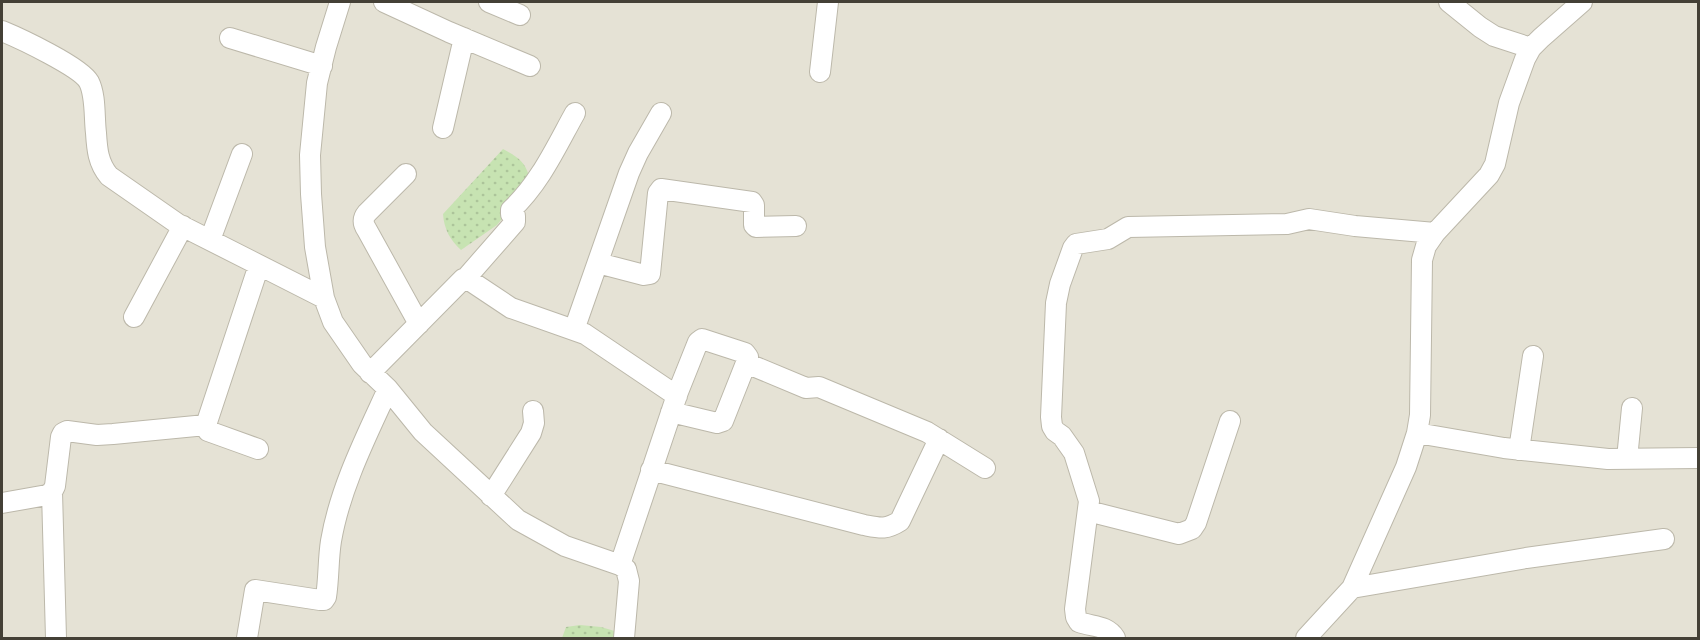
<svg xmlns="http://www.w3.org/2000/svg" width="1700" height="640" viewBox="0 0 1700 640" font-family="Poppins,sans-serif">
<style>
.residential{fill:#e5e2d5}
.park{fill:url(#park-dots)}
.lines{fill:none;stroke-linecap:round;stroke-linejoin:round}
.minor-casing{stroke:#bcb8aa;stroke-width:22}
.minor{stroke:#fff;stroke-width:20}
</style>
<defs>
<pattern id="park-dots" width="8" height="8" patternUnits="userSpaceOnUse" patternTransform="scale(1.5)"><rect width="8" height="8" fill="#c7e3b2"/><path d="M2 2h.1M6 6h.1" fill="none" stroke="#acc49a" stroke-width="1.8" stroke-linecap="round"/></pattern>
</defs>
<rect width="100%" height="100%" fill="#f2f0e7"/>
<path class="residential" d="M2,2H1698V638H2Z"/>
<path class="park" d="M503,149C517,157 524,160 529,176L512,206L497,225L461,250C450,240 444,229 443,214Z
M580,625L601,627L618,632V638H562L566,627Z"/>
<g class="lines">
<g class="minor-casing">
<path id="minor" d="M340,2L326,47L317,83L310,155L311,194L315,247L324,298L333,322L362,364L388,389L423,432L518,520L565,546L620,565L626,569L629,581L624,638
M384,2L449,32L530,66
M489,2L520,15
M1449,2L1480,27L1494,36L1531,48
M2,31C19,38 81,67 89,82C96,96 94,117 96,133C97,149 98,163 109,176L178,224L324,298
M230,38L322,66
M820,72L828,2
M443,128L464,38
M406,174L367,213C362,219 363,224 367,230L419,324
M210,240L242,154
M598,263L644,275L650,274L658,193L661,189L752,202L754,205V225L756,227L796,226
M466,278L515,222V216L511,214V210C540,183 556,147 575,113
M134,317L183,226
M574,330L629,173L638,153L661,113
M370,373L463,279L466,278L511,308L585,334L677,396
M671,412L717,423L723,421L746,363
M1417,433L1504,448L1608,459L1698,458
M258,449L208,431L206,425L259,265
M1519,450L1533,356
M1627,459L1632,408
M651,470L864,525C880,528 886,530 900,521L939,439
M52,492L56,638
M491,496L531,433L534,423L533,411
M2,503L47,495L52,492L55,486L61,437L63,433L67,431L97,435L113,434L206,425
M1088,511L1179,534L1192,529L1196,523L1230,421
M620,565L678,392L698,342L702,339L745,353L748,357L746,363L806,388L819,387L927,432L985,468
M1352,588L1526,558L1664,539
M247,638L255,590L320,600H324L326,597C329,578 328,560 331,541C340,488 366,437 388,389
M1115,638C1107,625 1093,627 1079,622L1076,617L1075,609L1089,501L1074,453L1062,436L1055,431L1052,426L1051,417L1056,303L1060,284L1073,248L1076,244L1108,239L1128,227L1287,224L1309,219L1355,226L1435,233
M1306,638L1352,588L1406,467L1417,433L1420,415L1422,260L1426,246L1435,233L1489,175L1495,164L1509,103L1525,59L1531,48L1541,38L1582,2"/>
</g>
<use href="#minor" class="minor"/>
</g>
<rect width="1700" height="640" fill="none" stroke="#444036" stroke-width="6"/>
</svg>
